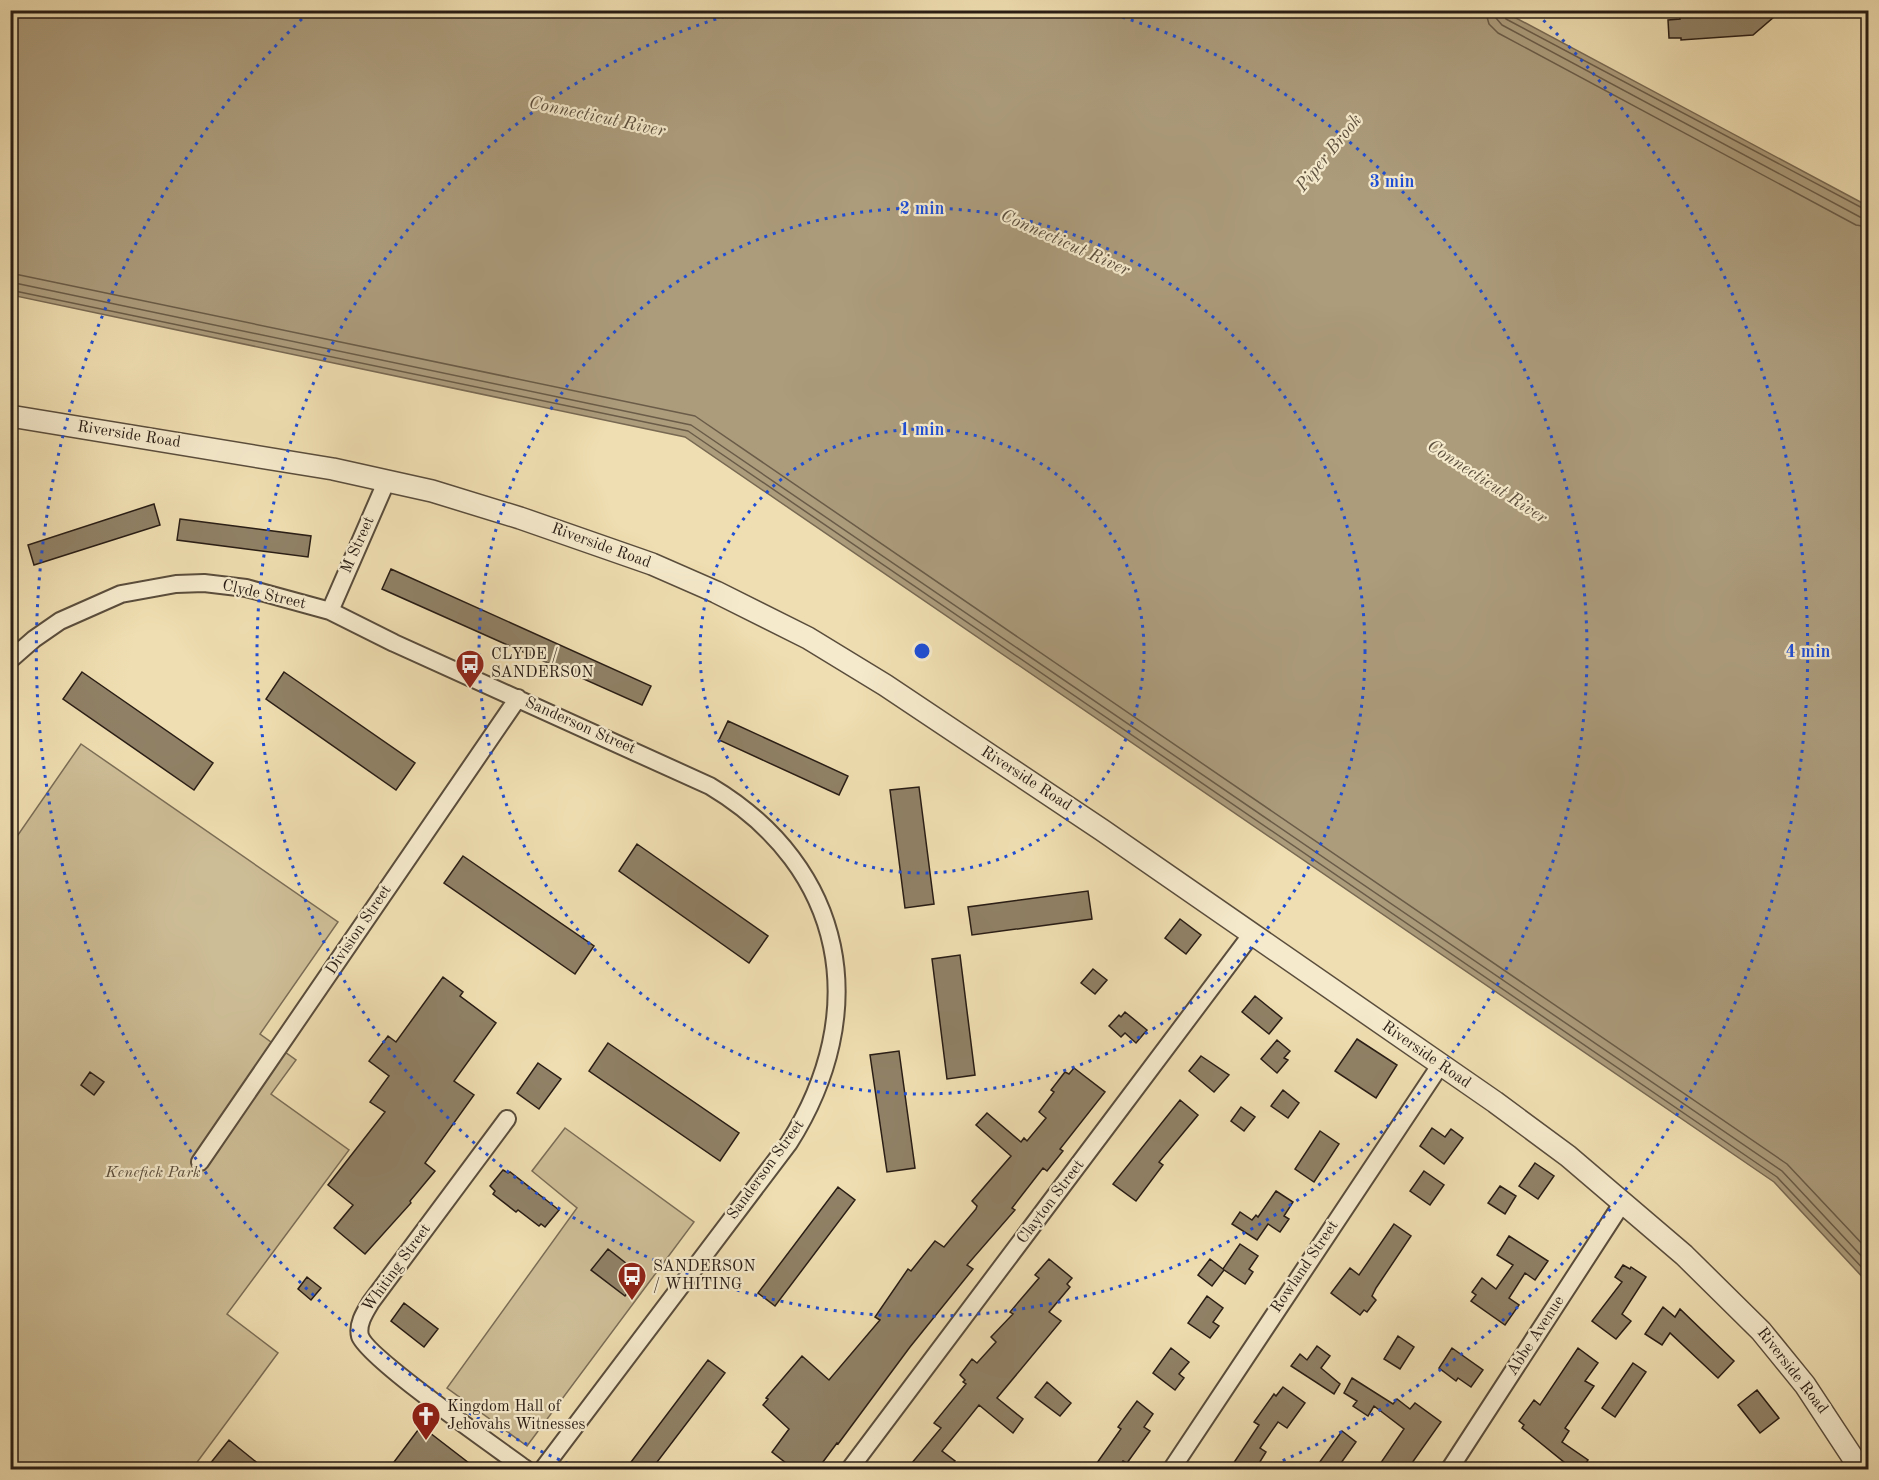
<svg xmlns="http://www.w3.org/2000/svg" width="1879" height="1480" viewBox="0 0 1879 1480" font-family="'Old Standard TT',serif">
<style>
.green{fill:#cdbd96;stroke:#7b6d56;stroke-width:1.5}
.water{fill:#ac9c7c;stroke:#786953;stroke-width:1.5}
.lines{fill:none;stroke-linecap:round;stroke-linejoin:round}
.shore{stroke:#6a5c48;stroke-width:1.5}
.building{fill:#908166;stroke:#291d15;stroke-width:1.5}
.minor-casing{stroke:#5a4d3c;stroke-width:20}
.tertiary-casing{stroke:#5a4d3c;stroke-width:24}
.minor{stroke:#f5eacc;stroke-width:16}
.tertiary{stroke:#f5eacc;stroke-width:21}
.ring{fill:none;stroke:#1d4ed8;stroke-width:3;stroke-dasharray:3 6}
.labels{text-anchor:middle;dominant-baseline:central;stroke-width:4.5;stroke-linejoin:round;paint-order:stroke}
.street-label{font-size:16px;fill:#291d15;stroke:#f5eacc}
.poi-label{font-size:16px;fill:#291d15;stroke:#f5eacc;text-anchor:start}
.park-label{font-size:16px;font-style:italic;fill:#5a4d3c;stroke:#f5eacc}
.water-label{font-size:18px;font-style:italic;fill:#5d503e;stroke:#f5eacc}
.centre{fill:#1d4ed8;stroke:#f5eacc;stroke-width:3}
.ring-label{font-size:18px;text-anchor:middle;font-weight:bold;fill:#1d4ed8;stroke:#f5eacc;stroke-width:4.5;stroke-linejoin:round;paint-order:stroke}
</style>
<rect width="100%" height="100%" fill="#efdeb1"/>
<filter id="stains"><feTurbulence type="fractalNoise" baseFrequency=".00333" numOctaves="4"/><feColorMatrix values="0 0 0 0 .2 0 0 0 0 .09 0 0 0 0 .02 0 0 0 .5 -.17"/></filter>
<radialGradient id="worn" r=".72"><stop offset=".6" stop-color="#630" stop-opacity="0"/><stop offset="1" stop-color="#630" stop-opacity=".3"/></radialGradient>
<path class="green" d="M81,744L338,922L260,1034L296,1060L271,1094L349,1150L227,1314L278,1353L192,1469L11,1470V845Z
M565,1128L694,1222L527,1446L447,1388L577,1208L532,1171Z"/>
<path class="water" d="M11,10L1503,11L1868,206V1283L1774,1182L685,437L11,295Z"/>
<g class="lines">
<path class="shore" d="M1485,10L1489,24L1498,33L1856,225L1868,227
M1494,10L1496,18L1502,25L1860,217L1868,218
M1502,10L1506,19L1868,211
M10,273L695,416L1787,1164L1868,1250
M10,282L691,425L1782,1171L1868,1263
M10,290L688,431L1777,1177L1868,1274"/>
</g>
<path class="building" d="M1742,10H1782L1753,35L1681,40V38H1669L1668,20L1680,19L1679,15Z
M154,504L160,525L34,565L28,545Z
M180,519L311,536L308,557L177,540Z
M391,569L651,686L642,705L382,589Z
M82,672L213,763L194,790L63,699Z
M284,672L415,763L396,790L266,699Z
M728,721L848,776L839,795L719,740Z
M919,787L934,904L905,908L890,790Z
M637,844L768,936L749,963L619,871Z
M463,856L594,946L575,974L444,883Z
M1088,891L1092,919L972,935L968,907Z
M1180,919L1201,935L1186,954L1165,938Z
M960,955L975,1075L947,1079L932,959Z
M1093,969L1107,980L1095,994L1081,983Z
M443,977L463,992L460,996L496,1023L454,1081L474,1095L425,1163L435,1171L410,1201L411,1203L365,1254L334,1228L353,1205L328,1185L385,1112L370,1102L389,1076L369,1061L388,1036L396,1042Z
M1255,996L1282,1018L1269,1034L1242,1012Z
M1125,1012L1147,1030L1136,1043L1125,1033L1121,1037L1109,1026L1119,1015L1121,1017Z
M1357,1039L1397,1065L1376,1098L1335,1071Z
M1277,1040L1290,1051L1284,1058L1288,1060L1277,1073L1261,1059Z
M608,1043L739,1133L720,1161L589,1071Z
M899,1051L915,1168L887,1172L870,1055Z
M1201,1056L1229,1075L1214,1092L1189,1071Z
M538,1063L561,1079L539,1109L517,1093Z
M1074,1068L1105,1092L1060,1149L1063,1151L1047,1171L1043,1168L1012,1208L1015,1210L967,1265L973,1269L910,1347L838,1444L837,1443L817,1470H795L772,1452L789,1429L763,1405L768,1399L766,1398L802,1356L829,1380L880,1320L875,1317L908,1269L911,1271L935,1241L944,1247L976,1209L977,1206L972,1201L1011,1156L976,1125L987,1113L1021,1142L1024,1138L1027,1141L1046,1118L1039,1112L1054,1092L1051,1090L1065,1072L1069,1074Z
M90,1072L104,1082L94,1095L81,1085Z
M1283,1090L1299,1103L1288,1118L1271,1106Z
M1180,1100L1198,1115L1159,1162L1163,1165L1136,1201L1113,1184Z
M1241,1107L1255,1117L1244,1131L1231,1121Z
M1432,1128L1445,1137L1451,1129L1463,1138L1444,1164L1420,1146Z
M1320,1131L1339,1144L1314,1182L1295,1169Z
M1535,1163L1554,1176L1538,1199L1519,1186Z
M503,1170L508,1173L510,1172L559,1210L545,1227L541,1224L539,1226L518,1210L516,1212L493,1194L495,1191L490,1186Z
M1424,1171L1444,1185L1430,1205L1410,1191Z
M1500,1186L1516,1196L1505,1214L1488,1203Z
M838,1187L855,1200L775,1306L758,1293Z
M1276,1191L1293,1202L1284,1216L1289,1219L1280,1232L1268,1224L1257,1240L1232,1224L1240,1212L1252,1220L1256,1215L1258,1217Z
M1394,1224L1411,1236L1376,1288L1372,1296L1376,1300L1367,1312L1364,1310L1360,1315L1331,1293L1350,1268L1359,1275Z
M1509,1236L1548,1261L1535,1280L1525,1273L1509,1298L1519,1305L1505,1325L1471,1301L1476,1295L1472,1292L1482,1278L1496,1289L1513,1265L1497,1255Z
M1240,1244L1258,1256L1249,1269L1253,1272L1245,1284L1224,1270L1212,1286L1198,1275L1210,1259L1223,1269Z
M608,1249L641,1275L625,1296L591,1270Z
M1049,1259L1072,1278L1067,1284L1070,1287L1049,1312L1061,1321L997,1398L1023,1419L1013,1433L979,1405L942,1451L955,1461L948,1470H906L941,1428L934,1423L966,1384L963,1382L965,1380L960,1375L972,1359L977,1363L996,1342L991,1337L1013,1314L1010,1312L1039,1278L1035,1275Z
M1623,1265L1630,1269L1631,1267L1646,1277L1622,1314L1631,1321L1616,1339L1592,1321L1622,1282L1615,1277Z
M307,1277L321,1288L311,1300L298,1289Z
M1207,1296L1223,1308L1213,1322L1219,1326L1210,1338L1188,1323Z
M404,1303L438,1329L424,1347L391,1321Z
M1663,1307L1675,1317L1680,1309L1734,1361L1718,1378L1670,1333L1662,1345L1645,1334Z
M1398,1336L1414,1347L1400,1369L1384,1359Z
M1317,1346L1330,1356L1321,1368L1340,1384L1334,1394L1291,1366L1300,1354L1307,1360Z
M1171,1348L1189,1362L1179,1374L1184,1378L1175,1390L1153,1373Z
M1452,1348L1483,1370L1471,1387L1458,1378L1456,1381L1439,1368Z
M1578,1348L1598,1363L1585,1381L1594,1386L1565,1428L1569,1431L1562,1442L1588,1460L1581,1470H1560L1565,1463L1522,1428L1524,1425L1519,1421L1534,1400L1540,1405Z
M708,1360L725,1373L651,1470H625Z
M1633,1363L1646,1372L1615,1417L1602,1408Z
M1352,1378L1393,1404L1397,1399L1410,1409L1415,1403L1441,1422L1407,1470H1388L1380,1464L1404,1429L1374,1406L1368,1416L1353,1406L1357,1401L1344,1393Z
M1047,1382L1071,1403L1060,1416L1035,1397Z
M1283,1387L1305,1403L1287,1428L1278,1422L1260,1448L1266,1452L1255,1470H1229L1259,1425L1254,1422L1274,1394L1276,1396Z
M1757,1390L1779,1418L1760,1433L1738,1405Z
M1137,1401L1153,1414L1144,1427L1150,1431L1127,1463L1123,1461L1117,1470H1092L1121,1429L1118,1427Z
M421,1426L478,1470H388Z
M1342,1431L1356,1442L1336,1470H1314Z
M229,1440L266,1470H205Z"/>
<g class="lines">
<g class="minor-casing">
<path id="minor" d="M330,611L387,480
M10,660L34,639L60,621L121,594L176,584L204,583L246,588L330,611L394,643L710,786C847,868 872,1012 789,1143L542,1470
M507,1119L371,1302C365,1312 357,1324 360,1336C367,1358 500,1450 527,1470
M200,1162L518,698
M849,1470L1251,935
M1171,1470L1441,1064
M1449,1470L1623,1202"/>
</g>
<g class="tertiary-casing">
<path id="tertiary" d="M10,416L333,469L432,491L520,518L652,564L716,592L808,638L885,685L1102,830L1495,1102L1568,1156L1684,1255L1761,1331L1805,1385L1861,1470"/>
</g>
<use href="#minor" class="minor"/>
<use href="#tertiary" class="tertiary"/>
</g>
<g class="ring">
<circle cx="922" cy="651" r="222"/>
<circle cx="922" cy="651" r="443"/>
<path d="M1105 12A665 665 0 1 1 739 12"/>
<path d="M576 1467A886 886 0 0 1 307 14M1537 14A886 886 0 0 1 1268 1467"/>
</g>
<defs>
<g id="bus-pin" transform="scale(1.5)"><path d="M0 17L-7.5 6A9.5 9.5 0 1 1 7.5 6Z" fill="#8f2418" stroke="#f5eacc"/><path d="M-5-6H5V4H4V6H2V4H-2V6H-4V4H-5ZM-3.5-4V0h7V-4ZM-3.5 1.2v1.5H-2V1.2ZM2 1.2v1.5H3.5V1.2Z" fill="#fff"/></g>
<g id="church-pin" transform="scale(1.5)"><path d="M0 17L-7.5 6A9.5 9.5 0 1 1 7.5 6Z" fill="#8f2418" stroke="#f5eacc"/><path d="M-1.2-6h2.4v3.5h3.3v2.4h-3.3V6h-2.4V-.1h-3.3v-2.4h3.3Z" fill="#fff"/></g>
</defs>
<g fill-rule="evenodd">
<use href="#bus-pin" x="470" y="664"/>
<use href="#bus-pin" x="632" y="1276"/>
<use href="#church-pin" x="426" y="1416"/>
</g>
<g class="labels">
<g class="street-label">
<text transform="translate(129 435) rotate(9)">Riverside Road</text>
<text transform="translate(358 545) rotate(-66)">M Street</text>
<text transform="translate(601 546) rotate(20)">Riverside Road</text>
<text transform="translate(264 595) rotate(13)">Clyde Street</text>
<text transform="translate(580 726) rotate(24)">Sanderson Street</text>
<text transform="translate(1026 779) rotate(33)">Riverside Road</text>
<text transform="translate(359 930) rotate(-56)">Division Street</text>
<text transform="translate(1426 1055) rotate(35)">Riverside Road</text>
<text transform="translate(766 1170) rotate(-54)">Sanderson Street</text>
<text transform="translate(1051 1202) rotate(-53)">Clayton Street</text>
<text transform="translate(1305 1267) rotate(-56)">Rowland Street</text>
<text transform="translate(397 1268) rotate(-54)">Whiting Street</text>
<text transform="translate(1536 1336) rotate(-57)">Abbe Avenue</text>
<text transform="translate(1792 1371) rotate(52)">Riverside Road</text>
</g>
<g class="poi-label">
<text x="491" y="655">CLYDE /<tspan x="491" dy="18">SANDERSON</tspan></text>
<text x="653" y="1267">SANDERSON<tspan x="653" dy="18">/ WHITING</tspan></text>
<text x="447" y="1407">Kingdom Hall of<tspan x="447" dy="18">Jehovahs Witnesses</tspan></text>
</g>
<g class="park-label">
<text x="153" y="1173">Kenefick Park</text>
</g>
<g class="water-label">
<text transform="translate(597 117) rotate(12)">Connecticut River</text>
<text transform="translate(1329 153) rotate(-51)">Piper Brook</text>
<text transform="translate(1065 243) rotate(24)">Connecticut River</text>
<text transform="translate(1487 482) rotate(33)">Connecticut River</text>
</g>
</g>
<circle cx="922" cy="651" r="9" class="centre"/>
<g class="ring-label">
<text x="1392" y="187">3 min</text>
<text x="922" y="214">2 min</text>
<text x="922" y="435">1 min</text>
<text x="1808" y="657">4 min</text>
</g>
<rect width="1879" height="1480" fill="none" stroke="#efdeb1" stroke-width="36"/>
<rect x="12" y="12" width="1855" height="1456" fill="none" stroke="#291d15" stroke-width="3"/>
<rect x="18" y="18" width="1843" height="1444" fill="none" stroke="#291d15" stroke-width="1.5"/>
<rect width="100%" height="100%" filter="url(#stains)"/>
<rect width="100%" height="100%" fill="url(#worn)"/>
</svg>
